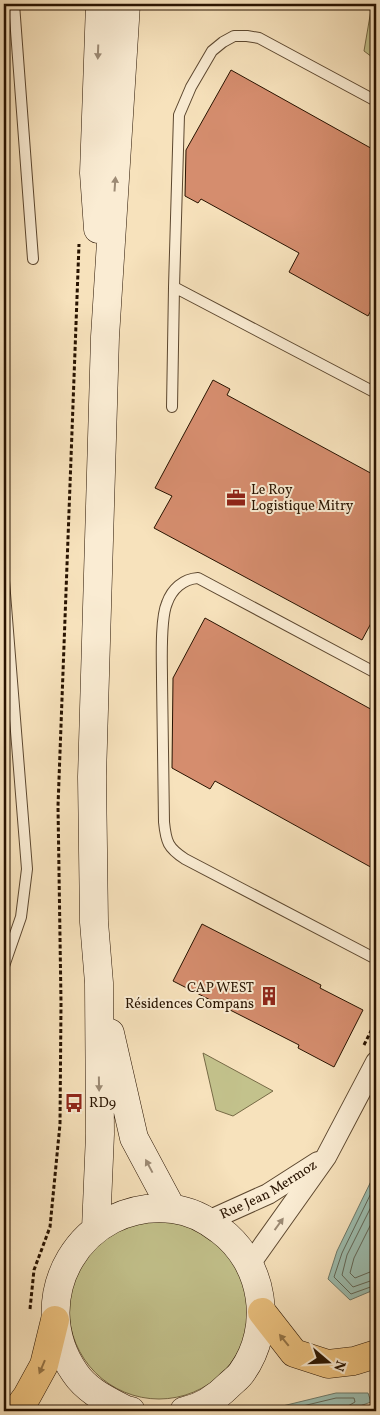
<svg xmlns="http://www.w3.org/2000/svg" width="380" height="1415" viewBox="0 0 380 1415" font-family="Vollkorn,serif">
<style>
.green{fill:#c3c28c;stroke:#766a46}
.water{fill:#9dbeb0;stroke:#6e7a6a}
.lines{fill:none;stroke-linecap:round;stroke-linejoin:round}
.shore{stroke:#626858;stroke-width:1}
.building{fill:#d58d6e;stroke:#281300}
.service-casing{stroke:#5c472f;stroke-width:12}
.minor-casing{stroke:#5c472f;stroke-width:22}
.secondary-casing{stroke:#281300;stroke-width:29}
.primary-casing{stroke:#281300;stroke-width:29}
.path{stroke:#281300;stroke-width:3;stroke-dasharray:4 2.5;stroke-linecap:butt}
.service{stroke:#faecd3;stroke-width:10}
.minor{stroke:#faecd3;stroke-width:20}
.secondary{stroke:#faecd3;stroke-width:28}
.primary{stroke:#ecc17e;stroke-width:28}
.oneway{fill:#9c8a74}
.oneway2{fill:#947345}
.labels{text-anchor:middle;dominant-baseline:central;stroke-width:4;stroke-linejoin:round;paint-order:stroke}
.poi-label{font-size:14px;fill:#281300;stroke:#faecd3;text-anchor:start}
.street-label{font-size:14px;fill:#281300;stroke:#faecd3}
</style>
<rect width="100%" height="100%" fill="#f7e2bc"/>
<filter id="stains"><feTurbulence type="fractalNoise" baseFrequency=".004" numOctaves="4"/><feColorMatrix values="0 0 0 0 .2 0 0 0 0 .09 0 0 0 0 .02 0 0 0 .5 -.17"/></filter>
<radialGradient id="worn" r=".72"><stop offset=".6" stop-color="#630" stop-opacity="0"/><stop offset="1" stop-color="#630" stop-opacity=".3"/></radialGradient>
<path class="green" d="M372,4H376V60L364,51Z
M203,1053L273,1091L233,1116L216,1110Z
M69 1309a90 90 0 1 1 180 0a90 90 0 1 1-180 0Z"/>
<path class="water" d="M376,1171V1289L350,1300L328,1279L337,1251Z
M336,1393H368L371,1402L346,1411H262Z"/>
<g class="lines">
<path class="shore" d="M376,1183L342,1253L334,1277L351,1294L376,1285
M376,1197L347,1255L342,1275L353,1287L376,1279
M376,1214L354,1258L350,1273L355,1278L370,1272L376,1271
M282,1411L336,1398H354L355,1402L348,1406L346,1411"/>
</g>
<path class="building" d="M231,70L376,151V301L368,316L289,272L299,253L201,199L198,203L185,196L186,150Z
M213,380L230,389L227,395L376,476V614L362,640L154,528L172,496L155,488Z
M205,618L376,712V870L215,781L210,789L172,768L173,678Z
M202,924L321,985L320,988L363,1010L334,1067L298,1048L299,1045L173,981Z"/>
<g class="lines">
<g class="service-casing">
<path id="service" d="M14,4L33,259
M174,287L179,115L191,87L212,51L223,42L234,36H247L259,38L376,101
M172,407L174,287L376,393
M4,581L27,869L21,917L4,966
M376,673L198,578C183,579 172,589 167,603C160,619 162,661 162,679C163,727 163,774 164,822C166,842 168,848 185,859L376,959"/>
</g>
<g class="minor-casing">
<g id="minor">
<path id="s1" d="M208,1221L268,1194L318,1162"/>
<path d="M250,1264L326,1157L376,1062"/>
</g>
</g>
<g class="secondary-casing">
<path id="secondary" d="M98,229L94,173L100,4
M110,1033L134,1138L172,1209
M96,1229L100,1134L99,983L94,922L92,777L105,337L126,4
M131,1411L126,1410C107,1400 87,1391 75,1373C23,1298 82,1198 173,1209C191,1211 206,1219 220,1230C264,1263 274,1327 242,1372C239,1377 233,1381 229,1385C217,1397 201,1408 184,1411"/>
</g>
<g class="primary-casing">
<path id="primary" d="M262,1312L294,1353L328,1364L354,1361L376,1354
M16,1411L27,1396L44,1365L55,1320"/>
</g>
<path class="path" d="M364,1045L376,1021
M30,1309L34,1270L50,1227L60,1124L61,1003L58,806L79,244"/>
<use href="#service" class="service"/>
<use href="#minor" class="minor"/>
<use href="#secondary" class="secondary"/>
<use href="#primary" class="primary"/>
</g>
<defs><path id="oneway-solid" d="M-6-.8H1V-3.2L6.5 0L1 3.2V.8H-6Z" transform="scale(1.25)"/></defs>
<g class="oneway">
<use href="#oneway-solid" transform="translate(98 52) rotate(92)"/>
<use href="#oneway-solid" transform="translate(115 184) rotate(-86)"/>
<use href="#oneway-solid" transform="translate(99 1084) rotate(89)"/>
<use href="#oneway-solid" transform="translate(149 1166) rotate(-118)"/>
<use href="#oneway-solid" transform="translate(279 1224) rotate(-54)"/>
</g>
<g class="oneway2">
<use href="#oneway-solid" transform="translate(284 1340) rotate(-129)"/>
<use href="#oneway-solid" transform="translate(42 1367) rotate(113)"/>
</g>
<defs>
<g id="office-bare" transform="scale(1.5)"><path d="M-6-3h4V-5.5h4V-3h4V5H-6ZM-1-4.5V-3h2v-1.5ZM-6 0V1H6V0Z" fill="#8f2418" stroke="#faecd3" stroke-width="2.5" paint-order="stroke"/></g>
<g id="building-bare" transform="scale(1.5)"><path d="M-4-6H4V6H1V3H-1V6H-4ZM-2.5-4.3h1.7v1.8h-1.7ZM.8-4.3h1.7v1.8H.8ZM-2.5-1h1.7V.8h-1.7ZM.8-1h1.7V.8H.8Z" fill="#8f2418" stroke="#faecd3" stroke-width="2.5" paint-order="stroke"/></g>
<g id="bus-bare" transform="scale(1.5)"><path d="M-5-6H5V4H4V6H2V4H-2V6H-4V4H-5ZM-3.5-4V0h7V-4ZM-3.5 1.2v1.5H-2V1.2ZM2 1.2v1.5H3.5V1.2Z" fill="#8f2418" stroke="#faecd3" stroke-width="2.5" paint-order="stroke"/></g>
</defs>
<g fill-rule="evenodd">
<use href="#office-bare" x="236" y="498"/>
<use href="#building-bare" x="269" y="996"/>
<use href="#bus-bare" x="74" y="1103"/>
</g>
<g class="labels">
<g class="poi-label">
<text x="251" y="490">Le Roy<tspan x="251" dy="16">Logistique Mitry</tspan></text>
<text x="254" y="988" text-anchor="end">CAP WEST<tspan x="254" dy="16">Résidences Compans</tspan></text>
<text x="89" y="1103">RD9</text>
</g>
<g class="street-label">
<text stroke="none"><textPath href="#s1" startOffset="68">Rue Jean Mermoz</textPath></text>
</g>
</g>
<rect width="380" height="1415" fill="none" stroke="#f7e2bc" stroke-width="20"/>
<rect x="5" y="5" width="370" height="1405" fill="none" stroke="#281300" stroke-width="2.5"/>
<rect x="10" y="10" width="360" height="1395" fill="none" stroke="#281300"/>
<g transform="translate(328 1362) rotate(109)" stroke="#faecd3" stroke-width="4" paint-order="stroke">
<path d="M0-4L9 19L0 12L-9 19Z" fill="#281300"/>
<text y="-8" font-size="14" font-weight="bold" text-anchor="middle" fill="#281300">N</text>
</g>
<rect width="100%" height="100%" filter="url(#stains)"/>
<rect width="100%" height="100%" fill="url(#worn)"/>
</svg>
